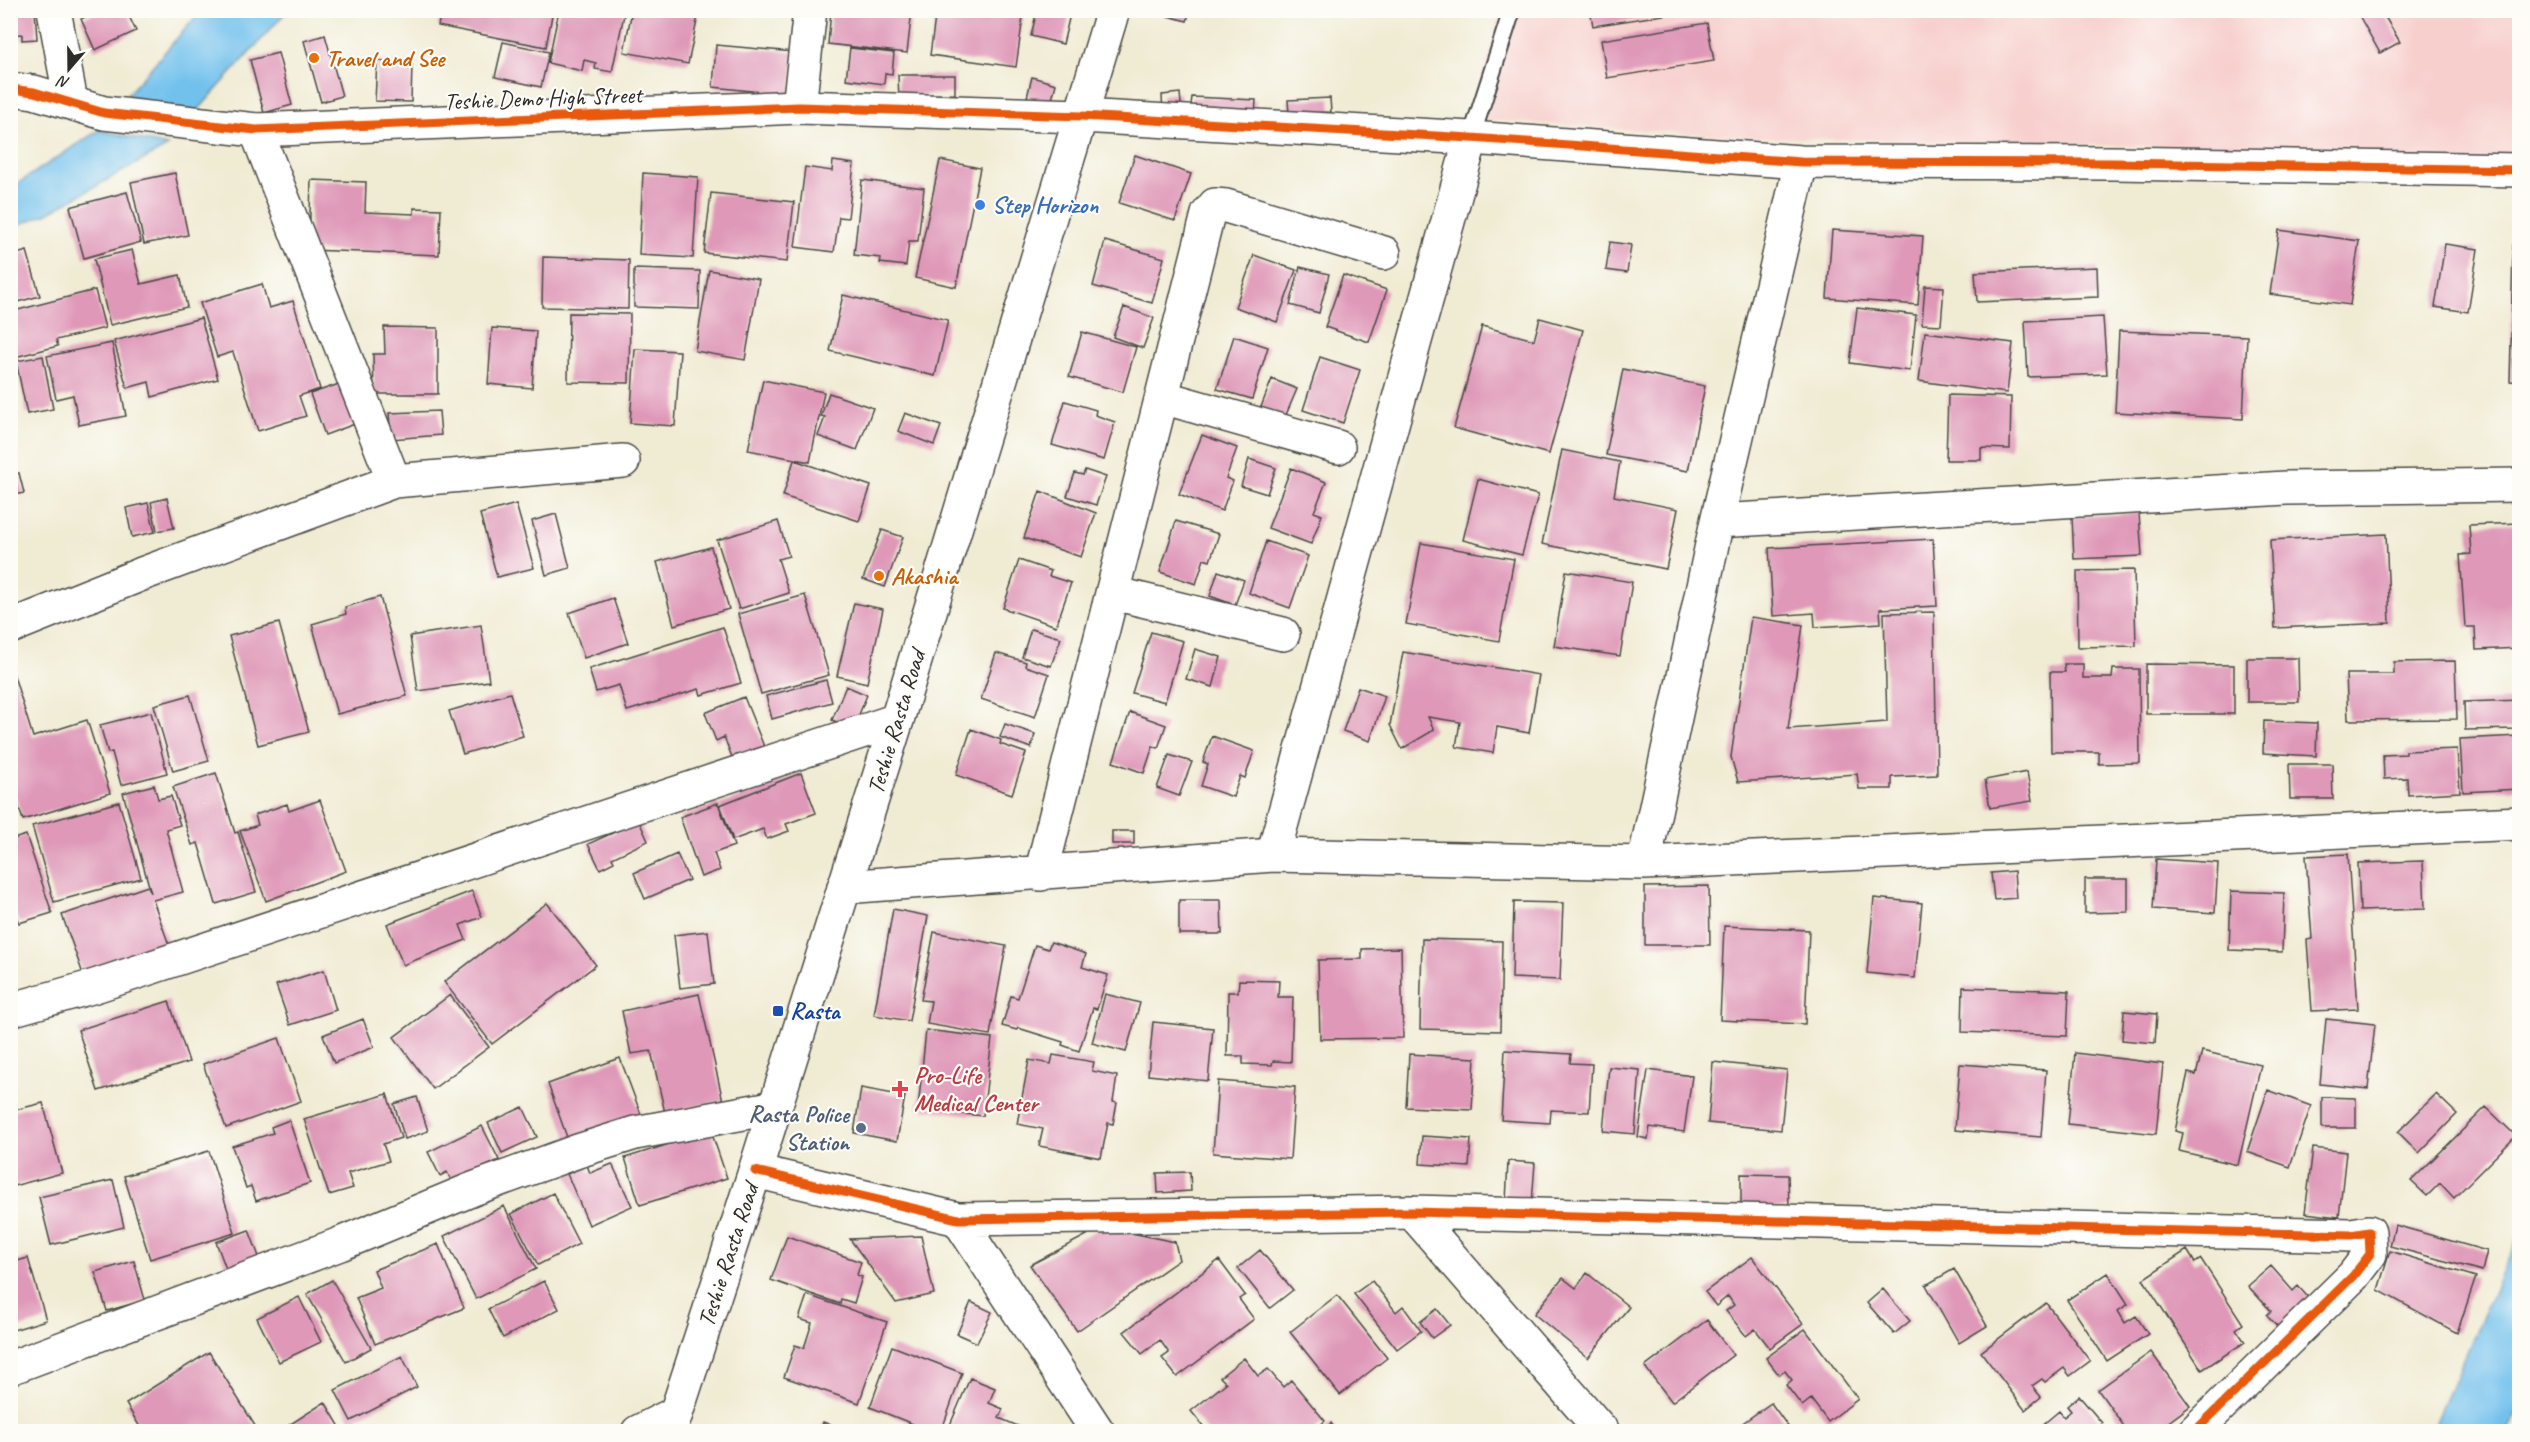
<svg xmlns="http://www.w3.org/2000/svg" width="2530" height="1442" viewBox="0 0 2530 1442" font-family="Caveat,sans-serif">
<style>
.built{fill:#f7d0ce}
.water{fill:#72c1ed;stroke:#4e768c;stroke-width:1.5}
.building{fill:#df98b8}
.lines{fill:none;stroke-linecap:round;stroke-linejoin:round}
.service-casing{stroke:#494844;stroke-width:20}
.minor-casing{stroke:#494844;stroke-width:36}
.tertiary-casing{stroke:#494844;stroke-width:36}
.secondary-casing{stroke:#494844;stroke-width:36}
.service{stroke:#fff;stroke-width:16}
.minor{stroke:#fff;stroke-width:33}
.tertiary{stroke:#fff;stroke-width:33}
.secondary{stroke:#fff;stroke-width:33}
.cycleway-casing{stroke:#fdfcf7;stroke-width:13}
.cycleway{stroke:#e8590c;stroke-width:9}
.food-dot{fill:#e8710a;stroke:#fdfcf7;stroke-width:2}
.shop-dot{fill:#3f7fe0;stroke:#fdfcf7;stroke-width:2}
.transit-dot{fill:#1a4fb4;stroke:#fdfcf7;stroke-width:2}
.health-dot{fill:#e0444e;stroke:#fdfcf7;stroke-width:2}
.service-dot{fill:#5c6f8a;stroke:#fdfcf7;stroke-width:2}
.labels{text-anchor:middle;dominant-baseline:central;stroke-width:4.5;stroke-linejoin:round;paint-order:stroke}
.food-label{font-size:24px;font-weight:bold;fill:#c56008;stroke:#fdfcf7;text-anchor:start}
.street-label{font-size:24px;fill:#2b2b2b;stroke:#fdfcf7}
.shop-label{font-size:24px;font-weight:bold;fill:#366cbe;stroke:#fdfcf7;text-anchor:start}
.transit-label{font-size:24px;font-weight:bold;fill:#164399;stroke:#fdfcf7;text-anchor:start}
.health-label{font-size:24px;font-weight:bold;fill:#be3a42;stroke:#fdfcf7;text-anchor:start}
.service-label{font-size:24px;font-weight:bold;fill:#4e5e75;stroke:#fdfcf7;text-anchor:end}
</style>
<rect width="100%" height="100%" fill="#fdfcf7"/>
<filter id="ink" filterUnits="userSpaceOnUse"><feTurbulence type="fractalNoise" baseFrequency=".0167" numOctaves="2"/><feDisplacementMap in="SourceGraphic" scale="12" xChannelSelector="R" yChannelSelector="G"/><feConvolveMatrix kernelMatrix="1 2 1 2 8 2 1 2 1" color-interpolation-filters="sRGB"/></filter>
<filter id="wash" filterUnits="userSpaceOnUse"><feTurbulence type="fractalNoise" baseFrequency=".008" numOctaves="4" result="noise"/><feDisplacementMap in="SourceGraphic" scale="24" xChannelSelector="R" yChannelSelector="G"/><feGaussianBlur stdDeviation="1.35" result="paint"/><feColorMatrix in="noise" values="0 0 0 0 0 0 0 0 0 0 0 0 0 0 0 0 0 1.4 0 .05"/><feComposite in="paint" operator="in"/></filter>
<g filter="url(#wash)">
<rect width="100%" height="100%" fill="#f0ebd3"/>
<path class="built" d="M1501,11H2519V160L2479,164L2140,146L1744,137L1469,119Z"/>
<path class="water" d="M201,11H287L190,119L127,95Z
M99,130L168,146L46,214L11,228V188Z
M2519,1235V1409L2506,1431H2432Z"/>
<g id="blocks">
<path class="building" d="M10,10H35L37,39L22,40V34L10,35Z
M99,10H126L136,31L95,50L81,19Z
M441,10H553L546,47L438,26Z
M559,10H625L612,72L595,69L596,63L584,60L582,71L548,63Z
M632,10H671L698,16L688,64L624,52Z
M831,10H912L907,53L828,44Z
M936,10H1024L1016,67L930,55Z
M1037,10H1071L1063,44L1031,36Z
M1152,10H1190L1187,21L1152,12Z
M1590,10H1682V12L1593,26Z
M2356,10H2381L2400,42L2380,53Z
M1707,23L1714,61L1607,78L1601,40Z
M325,35L342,96L321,102L304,41Z
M503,42L549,52L541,87L495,77Z
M716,45L794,52L791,95L713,87Z
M850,48L894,53L892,74L885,73L884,84L846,79Z
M278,53L292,105L264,113L250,60Z
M377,61L412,63L411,102L375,101Z
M898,75H955V94L914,95L899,101Z
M1032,77L1056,84L1051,103L1027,97Z
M1180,93L1182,114L1163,115L1162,95Z
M1192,97L1256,100L1255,116L1190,113Z
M1330,98L1331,112L1289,114L1288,100Z
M1135,155L1191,174L1175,221L1119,203Z
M940,160L980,168L956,287L915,278Z
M833,161L854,164L848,218L839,217L834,252L795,247L805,167L832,171Z
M175,173L188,235L144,244L131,182Z
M643,173L698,177L693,258L639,255Z
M311,180L366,182L365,212L414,214V208L441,209L439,255L309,250Z
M862,180L924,188L918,241H909L906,266L880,263L881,258L854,255Z
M127,192L141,242L84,258L70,207Z
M711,193L794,202L787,262L704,253Z
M1832,230L1923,236L1918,305L1827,298Z
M2279,230L2359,241L2350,305L2270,294Z
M1105,241L1164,258L1152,303L1093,286Z
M1610,242L1631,245L1627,273L1606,270Z
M2445,244L2478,249L2468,312L2435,307Z
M2513,245H2520V339H2511Z
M132,250L141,284L180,275L187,307L110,325L94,259Z
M27,251L40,296L10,304V256Z
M1254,255L1296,270L1277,322L1235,307Z
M543,257L629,260L628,309L542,307Z
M1300,267L1329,274L1319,313L1290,305Z
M2097,267L2098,297L1977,302L1975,272Z
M634,269L700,271L699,309L634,307Z
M709,270L759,279L745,360L695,351Z
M1343,275L1387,290L1369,342L1325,327Z
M262,284L269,308L293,301L320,389L299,396L306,416L258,431L233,352L217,357L200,303Z
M1925,286L1944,287L1941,325L1922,324Z
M95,290L105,328L56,340L58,346L15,357L10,340V312Z
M843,295L948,320L935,376L830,351Z
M1124,307L1154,318L1143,348L1113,337Z
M1857,308L1916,315L1910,371L1850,363Z
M569,313L630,314L629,383L568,382Z
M2103,317L2107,374L2028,377L2025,321Z
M201,318L218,379L152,397L149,382L127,388L114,341Z
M1540,318L1583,330L1549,454L1454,428L1482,326L1534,340Z
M384,327L438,328V394H374L373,354H385Z
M492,328L536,331L532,388L488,384Z
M2119,331L2247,336L2243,419L2115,412Z
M1082,332L1136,347L1123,392L1069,377Z
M1925,332L2013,343L2007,393L1919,381Z
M1234,336L1268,347L1252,399L1217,389Z
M2511,341H2520V382L2510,381Z
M112,343L126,416L79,425L73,395L56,399L47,356Z
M635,349L680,351L675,426L630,423Z
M43,356L53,409L27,414L16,361Z
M1320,357L1360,370L1343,423L1303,410Z
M1623,369L1705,386L1688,471L1606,455Z
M1272,379L1297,389L1283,422L1259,412Z
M763,380L824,392L810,462L748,450Z
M348,381L363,421L325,435L310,394Z
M829,393L873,408L857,450L818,436L825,417L821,416Z
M1948,395L2011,397L2010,449L1981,448V460H1946Z
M1065,401L1096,410L1095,415L1115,422L1104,460L1052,445Z
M439,411L441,435L391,439L389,413Z
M905,413L941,426L934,445L898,431Z
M1202,435L1237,448L1226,478L1233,481L1222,511L1179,494Z
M1562,450L1620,462L1614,496L1678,509L1666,569L1542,544Z
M1249,459L1276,468L1267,494L1241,486Z
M794,460L871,486L859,521L783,496Z
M1291,468L1326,482L1314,512L1322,515L1311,544L1268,528Z
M1085,470L1106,477L1096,505L1067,496L1075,473L1083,475Z
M19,473L24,493L10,496V475Z
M1478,479L1538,495L1522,555L1463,540Z
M1040,491L1096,513L1081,557L1024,538Z
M167,498L174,528L157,531L151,502Z
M148,503L155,532L132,537L126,508Z
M516,504L534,568L497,577L480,514Z
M2139,513L2142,556L2074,559L2072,517Z
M556,514L570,568L546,575L532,521Z
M778,521L789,556L778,559L789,593L739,609L717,540Z
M1176,521L1219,534L1210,561L1204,559L1196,584L1160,572Z
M2520,523V648L2476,650L2475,627H2465L2460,555L2471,554L2469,525Z
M882,530L903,537L885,587L863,579Z
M2386,534L2390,623L2275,628L2270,540Z
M1933,539L1937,606L1880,609L1881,623L1815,627L1814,613L1773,616L1769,548Z
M1266,541L1308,556L1290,608L1249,593Z
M1421,543L1514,559L1499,641L1406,624Z
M711,547L729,609L674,625L657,562Z
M1019,560L1051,571L1049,576L1071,583L1056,626L1003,608Z
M2134,570L2136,646L2078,647L2077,571Z
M1218,571L1244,580L1235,605L1210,596Z
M1566,571L1632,582L1620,656L1554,646Z
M805,595L829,675L761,694L738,614Z
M380,597L407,696L337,714L312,624L346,614L345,607Z
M613,598L628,643L584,658L569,613Z
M854,603L883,609L867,683L837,676Z
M1934,612L1937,775L1892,777V789H1859L1857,774L1738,782L1731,757L1751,617L1803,625L1788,729L1887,722L1884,613Z
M279,623L309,732L258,745L229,636Z
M481,625L489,681L418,691L410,636Z
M723,627L741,683L701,695L699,689L627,711L619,685L596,692L589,669Z
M1031,629L1061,638L1051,666L1022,657Z
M1151,632L1183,641L1165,702L1132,693Z
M1195,649L1221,657L1213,687L1186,679Z
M1403,652L1539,675L1529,733L1497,727L1493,753L1456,747L1460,722L1428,717L1434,730L1402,749L1390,725Z
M996,653L1026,662L1025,666L1049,674L1035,717L981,699Z
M2247,658H2298L2299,702H2247Z
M2455,661L2457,719L2348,720L2346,674H2394V662Z
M2064,664H2083V678H2112L2113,669H2139L2140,763L2099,764V752H2051L2050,672H2065Z
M2146,664L2234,665V714H2146Z
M11,666L33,737L87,720L110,793L23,820L10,781Z
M826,680L832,702L772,719L766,696Z
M846,686L867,695L853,729L832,720Z
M1358,687L1385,696L1370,741L1343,731Z
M510,693L523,736L463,754L449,711Z
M190,695L209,761L173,771L154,705Z
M744,697L765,749L734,762L724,737L716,741L705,713Z
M2520,700V729L2465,730L2464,702Z
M151,712L167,773L121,785L112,752L108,753L100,725Z
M1130,712L1166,725L1158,748L1153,746L1144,773L1113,762Z
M2264,721L2317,723L2316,756L2263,753Z
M1005,724L1035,734L1031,748L1000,737Z
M971,729L1001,740L1000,744L1026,753L1012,794L956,775Z
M1212,736L1254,751L1245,778L1240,776L1233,797L1201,786L1208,764L1203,762Z
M2520,736V789L2463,792L2460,739Z
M2457,749L2460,792L2408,795L2407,778L2384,779L2383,755L2406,754V751Z
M1169,755L1192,762L1179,796L1157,788Z
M2289,764H2332L2333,799H2290Z
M2027,772L2032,801L1990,808L1985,780Z
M216,773L235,833L238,832L256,892L216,904L198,843L192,845L173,787Z
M801,773L816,813L786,824L789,831L767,839L763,829L733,840L720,805Z
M154,785L158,799L171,796L180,825L166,829L183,892L153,900L169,945L83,974L62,915L148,886L151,893L123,793Z
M320,800L346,871L266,901L240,831L258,825L255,815L287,804L289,811Z
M119,802L141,878L54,902L32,826Z
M718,803L734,846L714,853L720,870L701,877L680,817Z
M639,821L648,841L612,858L614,862L600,869L588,844Z
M1112,831H1134V844H1112Z
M26,835L52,913L19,923L10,903V840Z
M677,854L689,880L645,899L634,873Z
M2348,854L2358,1009L2312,1011L2307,940L2312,939L2306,856Z
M2156,859L2218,863L2215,913L2153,909Z
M2423,861L2425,909L2360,911L2358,863Z
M2014,871L2016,898L1994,900L1991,873Z
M2085,879H2128V912L2085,913Z
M1709,886L1710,945H1645V887Z
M472,891L482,917L460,925L466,940L403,965L387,924Z
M2231,891L2284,893L2282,952L2229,950Z
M1874,898L1922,903L1915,978L1867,973Z
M1179,900H1221L1222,934H1179Z
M1514,902L1563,903L1560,980L1512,978Z
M547,903L596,965L492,1044L444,982Z
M893,909L928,916L909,1021L874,1015Z
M1724,926L1809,930L1805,1024L1720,1020Z
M708,931L714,984L680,988L674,935Z
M934,932L1006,946L990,1035L927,1024L931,1001L921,1000Z
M1422,939L1502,941L1500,1031L1420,1029Z
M1051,942L1086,954L1082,967L1108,975L1097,1009L1093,1008L1079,1051L1062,1045L1063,1042L1018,1028L1017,1030L1002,1026L1011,996L1018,998L1035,945L1048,949Z
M1401,948L1403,1038L1320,1039L1318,960L1362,959V949Z
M324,970L336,1010L290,1025L276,985Z
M1239,980L1279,981L1278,997H1293L1291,1062L1273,1061L1272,1065L1243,1064V1056H1227L1228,992H1238Z
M1963,987L2069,991L2067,1036L1962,1032Z
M699,994L723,1101L665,1113L651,1051L631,1054L622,1011Z
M1105,994L1140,1003L1126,1052L1092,1043Z
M450,995L489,1047L433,1089L394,1037Z
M169,1001L189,1062L98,1091L78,1030Z
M2124,1011L2157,1014L2155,1043L2122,1040Z
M363,1019L374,1047L334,1063L323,1035Z
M2326,1019L2375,1024L2368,1089L2320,1084Z
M1153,1022L1213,1028L1208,1081L1148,1075Z
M926,1030L992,1038L983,1116L918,1109Z
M279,1038L301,1101L226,1128L203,1064Z
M1505,1050L1571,1054L1570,1063L1592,1064L1589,1112L1551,1110L1550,1123L1501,1120Z
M2202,1051L2261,1065L2238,1165L2179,1151L2183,1133L2175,1131L2188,1073L2196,1075Z
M2075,1053L2163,1064L2156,1134L2068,1124Z
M1409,1054L1475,1058L1472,1110L1406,1107Z
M1053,1055L1094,1062L1092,1071L1117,1076L1113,1102L1117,1103L1113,1124L1108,1123L1101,1158L1039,1146L1043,1129L1017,1124L1029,1060L1051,1064Z
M620,1058L642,1117L569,1143L548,1084Z
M1713,1062L1787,1070L1781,1130L1708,1123Z
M1960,1064L2046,1070L2041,1137L1955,1130Z
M1609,1067L1640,1070L1635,1134L1603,1131Z
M1648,1070L1692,1076L1684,1132L1650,1127L1648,1139L1638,1137Z
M1218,1081L1295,1087L1290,1159L1213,1153Z
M861,1088L905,1096L897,1141L854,1133Z
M2268,1090L2311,1106L2290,1167L2247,1152Z
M387,1094L401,1138L383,1144L389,1161L348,1173L353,1188L329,1195L304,1119Z
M2436,1094L2457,1114L2419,1153L2398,1132Z
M417,1097L428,1131L405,1139L394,1104Z
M2322,1097L2356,1098V1128H2322Z
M43,1103L62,1173L10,1187V1111Z
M523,1107L537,1137L502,1153L488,1123Z
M2486,1107L2516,1136L2454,1198L2440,1183L2427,1196L2411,1181Z
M289,1120L310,1183L256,1201L251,1186L246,1188L232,1146L273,1133L271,1127Z
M482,1126L499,1160L480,1169L484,1177L452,1182L447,1172L440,1176L428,1152Z
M711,1131L727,1178L640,1205L625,1158Z
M1422,1136L1471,1139L1469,1167L1420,1164Z
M2313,1148L2346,1152L2339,1217L2305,1213Z
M209,1151L235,1233L150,1259L124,1176Z
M1508,1161L1535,1163L1532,1203L1506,1202Z
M612,1164L632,1206L589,1225L567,1174L587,1165L590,1173Z
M1190,1172L1191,1191L1158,1193L1157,1173Z
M1741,1174L1788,1175L1789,1208H1741Z
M113,1180L124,1227L51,1245L39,1197Z
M553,1193L579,1244L538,1265L511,1214Z
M504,1206L536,1269L476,1299L444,1236Z
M2395,1225L2487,1251L2482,1271L2390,1246Z
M1102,1227L1175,1242L1179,1260L1077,1331L1030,1265Z
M249,1230L261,1262L228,1274L216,1242Z
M787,1236L861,1262L857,1275L862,1277L854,1303L841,1299L840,1304L771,1280Z
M921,1236L934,1294L896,1303L850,1239Z
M438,1244L464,1308L375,1344L356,1298L381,1288L374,1270Z
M1260,1250L1293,1290L1270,1308L1238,1268Z
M2187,1250L2195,1263L2201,1259L2243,1324L2236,1329L2245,1342L2202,1370L2143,1279Z
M2390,1251L2476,1277L2457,1333L2378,1290Z
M1752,1257L1803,1324L1770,1348L1755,1329L1746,1336L1726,1311L1734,1305L1728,1296L1716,1306L1705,1292Z
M28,1258L46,1320L10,1331V1263Z
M1219,1260L1245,1295L1239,1299L1254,1319L1177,1377L1162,1358L1169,1353L1160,1340L1142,1354L1124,1332Z
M134,1261L145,1300L107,1311L95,1272Z
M2271,1266L2293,1291L2298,1286L2314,1304L2283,1332L2267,1315L2271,1311L2248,1286Z
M1954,1269L1987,1326L1959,1343L1926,1285Z
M1587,1273L1629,1307L1588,1358L1534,1314L1563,1278L1576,1288Z
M2108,1273L2128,1304L2118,1311L2125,1323L2136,1316L2148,1334L2107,1361L2067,1300Z
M332,1280L371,1348L346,1362L307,1294Z
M544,1281L559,1309L503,1338L488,1309Z
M1372,1281L1396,1312L1403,1306L1421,1331L1397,1349L1354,1294Z
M1883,1289L1910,1321L1894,1334L1867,1303Z
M807,1295L887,1322L859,1403L784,1377L795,1345L804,1348L812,1323L799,1319Z
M1337,1295L1387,1358L1340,1395L1290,1332Z
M299,1297L321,1342L279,1362L257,1318Z
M971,1302L992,1312L977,1343L957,1334Z
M2046,1303L2090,1361L2070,1376L2064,1368L2045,1382L2042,1379L2032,1386L2041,1397L2025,1410L1981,1352Z
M1437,1309L1450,1325L1432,1338L1420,1322Z
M1707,1320L1733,1355L1672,1402L1645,1367Z
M1805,1329L1858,1399L1828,1422L1811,1399L1802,1406L1786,1385L1792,1380L1785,1371L1779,1375L1766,1358Z
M892,1346L962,1373L941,1432H933L870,1407Z
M209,1352L257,1429L252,1432H143L126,1404Z
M2151,1352L2190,1406L2155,1432H2128L2098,1390Z
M402,1356L417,1387L351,1421L335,1390Z
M1244,1358L1258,1376L1268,1369L1283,1387L1291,1380L1325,1421L1312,1432H1208L1191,1411L1226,1383L1220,1377Z
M970,1378L995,1388L989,1403L1003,1409L999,1418L1032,1432H947Z
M2079,1396L2102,1423L2094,1430L2096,1432H2034L2059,1411L2064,1417L2071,1411L2067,1406Z
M325,1402L343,1432H278Z
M1771,1403L1792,1432H1730Z
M823,1422L847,1431V1432H820Z
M1331,1423L1337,1432H1320Z"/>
</g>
</g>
<g filter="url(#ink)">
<use href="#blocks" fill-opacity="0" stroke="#494844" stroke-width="1.5"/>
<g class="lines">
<g class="service-casing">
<path id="service" d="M1471,138L1512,10"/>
</g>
<g class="minor-casing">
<path id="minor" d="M54,10L71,102
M799,107L810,10
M1081,116L1471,138L1801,162L2114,163L2520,170
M256,130L394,481
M1162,397L1338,447
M1717,521L2286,488L2520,485
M1113,593L1283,634
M10,627L142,574L394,481L623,461
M1273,855L1471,138
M1644,863L1717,521L1801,162
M1041,874L1208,214L1215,205L1226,206L1384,253
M844,887L1273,855L1644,863L2520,823
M10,1010L95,986L897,720
M755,1171L958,1219L1412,1212L2351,1235L2369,1232L2370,1254L2353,1276L2194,1432
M1412,1212L1603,1432
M958,1219L1098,1432
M10,1368L340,1244L473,1189L578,1151L635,1133L771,1108L773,1115
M638,1432L676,1413"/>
</g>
<g class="tertiary-casing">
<path id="tertiary" d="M10,89L34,92L104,113L256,130L799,107L1081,116"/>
</g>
<g class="secondary-casing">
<path id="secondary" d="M670,1432L755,1171L897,720L1113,10"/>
</g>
<use href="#service" class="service"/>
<use href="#minor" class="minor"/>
<use href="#tertiary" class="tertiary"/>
<use href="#secondary" class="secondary"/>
<g class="cycleway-casing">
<path id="cycleway" d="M10,89L34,92L104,113L256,130L799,107L1081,116L1471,138L1801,162L2114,163L2520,170
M755,1171L958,1219L1412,1212L2351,1235L2369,1232L2370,1254L2353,1276L2194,1432"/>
</g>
<use href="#cycleway" class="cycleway"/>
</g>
</g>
<g class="food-dot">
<circle cx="314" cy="58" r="6"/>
<circle cx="879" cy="576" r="6"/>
</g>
<circle class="shop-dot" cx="980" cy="205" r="6"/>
<rect class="transit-dot" x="772" y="1005" width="12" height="12" rx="3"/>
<path class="health-dot" d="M897 1080h6v6h6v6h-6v6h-6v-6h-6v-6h6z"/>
<circle class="service-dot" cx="861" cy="1128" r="6"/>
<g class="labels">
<g class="food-label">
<text x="326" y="58">Travel and See</text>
<text x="891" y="576">Akashia</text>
</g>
<g class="street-label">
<text transform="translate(543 98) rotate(-2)">Teshie Demo High Street</text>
<text transform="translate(896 722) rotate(-73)">Teshie Rasta Road</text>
<text transform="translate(728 1255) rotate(-72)">Teshie Rasta Road</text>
</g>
<g class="shop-label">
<text x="992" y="205">Step Horizon</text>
</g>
<g class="transit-label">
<text x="790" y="1011">Rasta</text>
</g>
<g class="health-label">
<text x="914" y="1075">Pro-Life<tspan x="914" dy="28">Medical Center</tspan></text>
</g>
<g class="service-label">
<text x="849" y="1114">Rasta Police<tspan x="849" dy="28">Station</tspan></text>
</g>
</g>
<rect width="2530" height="1442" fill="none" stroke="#fdfcf7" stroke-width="36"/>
<g transform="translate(69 69) rotate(200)" stroke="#fdfcf7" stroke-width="4.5" paint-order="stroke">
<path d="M0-4.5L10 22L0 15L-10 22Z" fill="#2b2b2b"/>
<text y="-9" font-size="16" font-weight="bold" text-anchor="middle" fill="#2b2b2b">N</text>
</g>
</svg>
